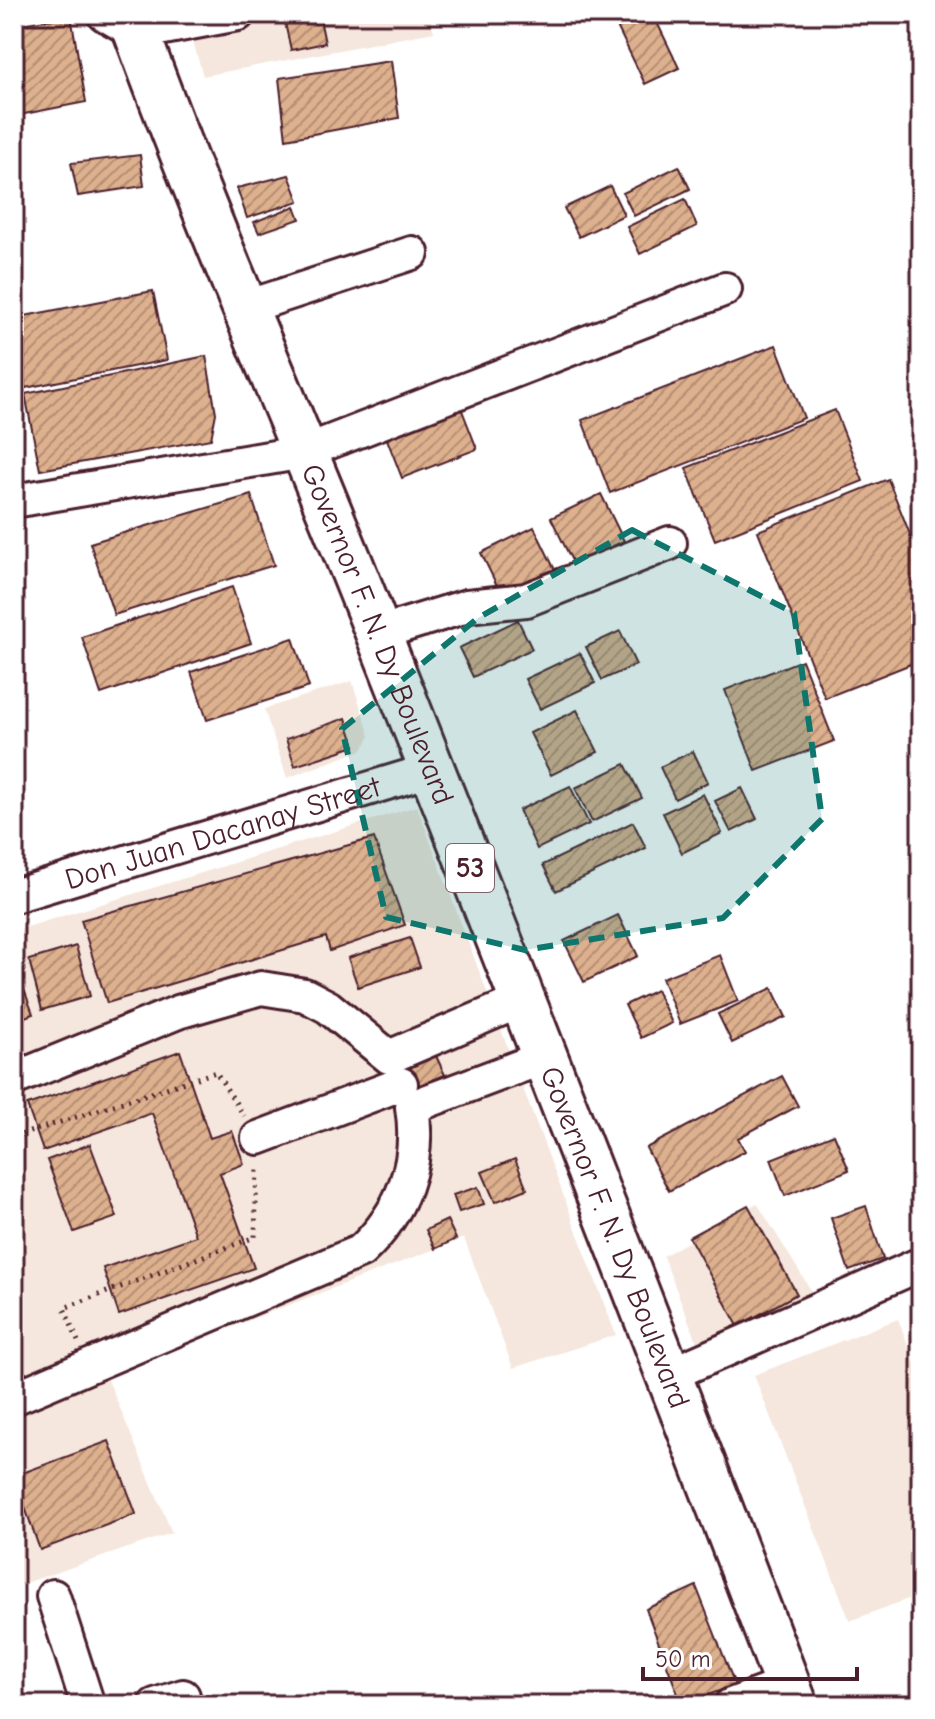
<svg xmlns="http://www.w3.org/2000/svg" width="935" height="1719" viewBox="0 0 935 1719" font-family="'Comic Neue',sans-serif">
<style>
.built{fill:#f5e7dd}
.building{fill:url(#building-hatch);stroke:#4a1f2b;stroke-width:2}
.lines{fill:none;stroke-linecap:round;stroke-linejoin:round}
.minor-casing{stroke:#4a1f2b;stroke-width:38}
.highway-casing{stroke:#4a1f2b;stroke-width:50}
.path{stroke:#4a1f2b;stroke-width:5;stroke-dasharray:2 6;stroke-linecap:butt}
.minor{stroke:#fff;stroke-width:32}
.highway{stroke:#fff;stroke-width:44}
.marked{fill:#0f766e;fill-opacity:0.2;stroke:#0f766e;stroke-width:6;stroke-dasharray:16 10;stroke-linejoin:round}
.labels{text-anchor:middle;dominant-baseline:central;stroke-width:7;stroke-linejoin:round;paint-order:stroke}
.shield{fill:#fff;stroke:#80626b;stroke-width:2}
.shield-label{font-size:28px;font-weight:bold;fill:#4a1f2b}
.street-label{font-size:30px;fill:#4a1f2b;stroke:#fff}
</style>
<defs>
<pattern id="building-hatch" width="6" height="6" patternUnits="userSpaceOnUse" patternTransform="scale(2)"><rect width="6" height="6" fill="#ddb08e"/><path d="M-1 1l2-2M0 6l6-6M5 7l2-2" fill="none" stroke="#b58f74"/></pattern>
</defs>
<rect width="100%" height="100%" fill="#fff"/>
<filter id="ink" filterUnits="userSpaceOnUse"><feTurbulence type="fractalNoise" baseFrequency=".0125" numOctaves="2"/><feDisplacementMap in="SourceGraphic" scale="16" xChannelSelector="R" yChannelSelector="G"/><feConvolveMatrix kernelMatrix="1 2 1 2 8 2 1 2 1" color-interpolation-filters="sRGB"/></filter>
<g filter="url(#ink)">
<path class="built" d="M185,14H429L434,32L203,76Z
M352,681L370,736L362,750L287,778L264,709Z
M417,806L616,1335L513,1368L464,1238L106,1375L172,1533L14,1587V931Z
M757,1203L814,1295L699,1347L663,1256Z
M898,1319L921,1378V1594L850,1621L754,1375Z"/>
<path class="building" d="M283,14H319L325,43L291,50Z
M611,14H653L679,68L645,84Z
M71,16L86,102L14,116V25Z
M391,61L399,118L286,139L279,78Z
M140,155L144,186L78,196L71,163Z
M679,166L690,189L634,216L623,193Z
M289,175L299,201L247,218L237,188Z
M610,186L624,215L579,237L564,208Z
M685,199L697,226L640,254L627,227Z
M295,206L300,219L259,233L254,222Z
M153,291L167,360L25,388L14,318Z
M776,345L804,418L610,493L582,420Z
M206,356L216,413L211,439L40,470L25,394Z
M460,405L477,449L402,478L385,434Z
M835,410L863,481L715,540L686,468Z
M888,479L921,562V660L825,698L758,531Z
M601,494L624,541L574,565L551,518Z
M251,495L274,565L114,615L90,543Z
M534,527L556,572L503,598L481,553Z
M232,587L251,643L101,694L82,637Z
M518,620L532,649L473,677L459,648Z
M620,631L636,665L602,680L586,647Z
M293,638L309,687L207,720L191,672Z
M580,653L595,683L540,709L525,679Z
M802,660L834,741L756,771L725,690Z
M577,710L598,752L551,775L530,733Z
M346,718L355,746L295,766L286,739Z
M693,751L708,782L675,799L660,767Z
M625,764L642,798L592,822L575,788Z
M570,786L589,824L537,849L519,810Z
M742,788L757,819L731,832L715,801Z
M703,794L722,833L682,853L663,813Z
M633,822L646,848L556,891L543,865Z
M374,838L405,925L330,951L326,937L107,1003L81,920Z
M618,915L638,956L584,982L564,941Z
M410,938L420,967L358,987L348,958Z
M76,946L90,996L42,1010L29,960Z
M720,955L738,1001L680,1024L662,978Z
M14,962L33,1014L14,1021Z
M772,988L786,1017L732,1043L718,1014Z
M656,990L672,1023L641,1038L625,1005Z
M180,1051L210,1138L232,1131L244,1164L220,1173L254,1268L119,1315L103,1268L196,1236L152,1113L43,1151L27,1105Z
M436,1056L445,1075L408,1090L400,1072Z
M782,1076L798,1106L738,1138L745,1151L669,1191L646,1148Z
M834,1134L849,1170L785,1196L771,1159Z
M90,1144L117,1217L74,1232L47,1160Z
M515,1159L527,1189L495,1202L482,1172Z
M478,1187L484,1204L459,1212L453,1195Z
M748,1205L797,1294L738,1326L689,1237Z
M866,1206L883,1259L849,1271L831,1218Z
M447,1220L456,1239L435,1249L426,1230Z
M109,1441L136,1514L40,1550L14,1476Z
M696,1586L735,1685L682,1705L646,1609Z"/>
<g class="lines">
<g class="minor-casing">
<g id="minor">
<path d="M104,14L137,33L238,14"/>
<path d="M247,307L412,253"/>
<path d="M14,501L304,452L725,289"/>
<path d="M379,633L467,606L526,600L670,543"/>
<path id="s1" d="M14,896L430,770"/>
<path d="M14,1079L178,1012L261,988L305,995L328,1007L389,1057L523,1000"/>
<path d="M258,1138L401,1084"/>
<path d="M671,1374L921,1264"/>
<path d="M14,1398L361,1251C402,1213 421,1163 412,1107L545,1057"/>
<path d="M53,1596L88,1705"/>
<path d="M155,1705L183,1696"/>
<path d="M731,1705L787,1684"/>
</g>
</g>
<g class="highway-casing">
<g id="highway">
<path id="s2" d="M130,14C205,223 297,426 378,633C519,989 659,1346 795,1705"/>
</g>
</g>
<path class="path" d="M14,1137L216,1072L244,1116
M78,1341L64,1308L255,1237L257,1166"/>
<use href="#minor" class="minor"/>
<use href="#highway" class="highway"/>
</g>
</g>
<path class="marked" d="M632,530L794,613L822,819L723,918L525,950L386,917L342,729L478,618Z"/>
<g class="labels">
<rect class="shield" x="446" y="844" width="48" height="48" rx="6"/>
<g class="shield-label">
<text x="470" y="868">53</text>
</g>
<g class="street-label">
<text stroke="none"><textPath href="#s2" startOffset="668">Governor F. N. Dy Boulevard</textPath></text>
<text stroke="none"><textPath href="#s1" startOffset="218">Don Juan Dacanay Street</textPath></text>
<text stroke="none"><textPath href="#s2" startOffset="1316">Governor F. N. Dy Boulevard</textPath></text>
</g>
</g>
<rect width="935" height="1719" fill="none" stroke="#fff" stroke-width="48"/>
<rect x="24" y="24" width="887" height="1671" fill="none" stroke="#4a1f2b" stroke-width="3" filter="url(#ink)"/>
<path d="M643 1667v12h214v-12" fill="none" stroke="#4a1f2b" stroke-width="4"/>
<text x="655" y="1667" font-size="24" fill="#4a1f2b" stroke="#ffffff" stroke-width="6" paint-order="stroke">50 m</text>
</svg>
